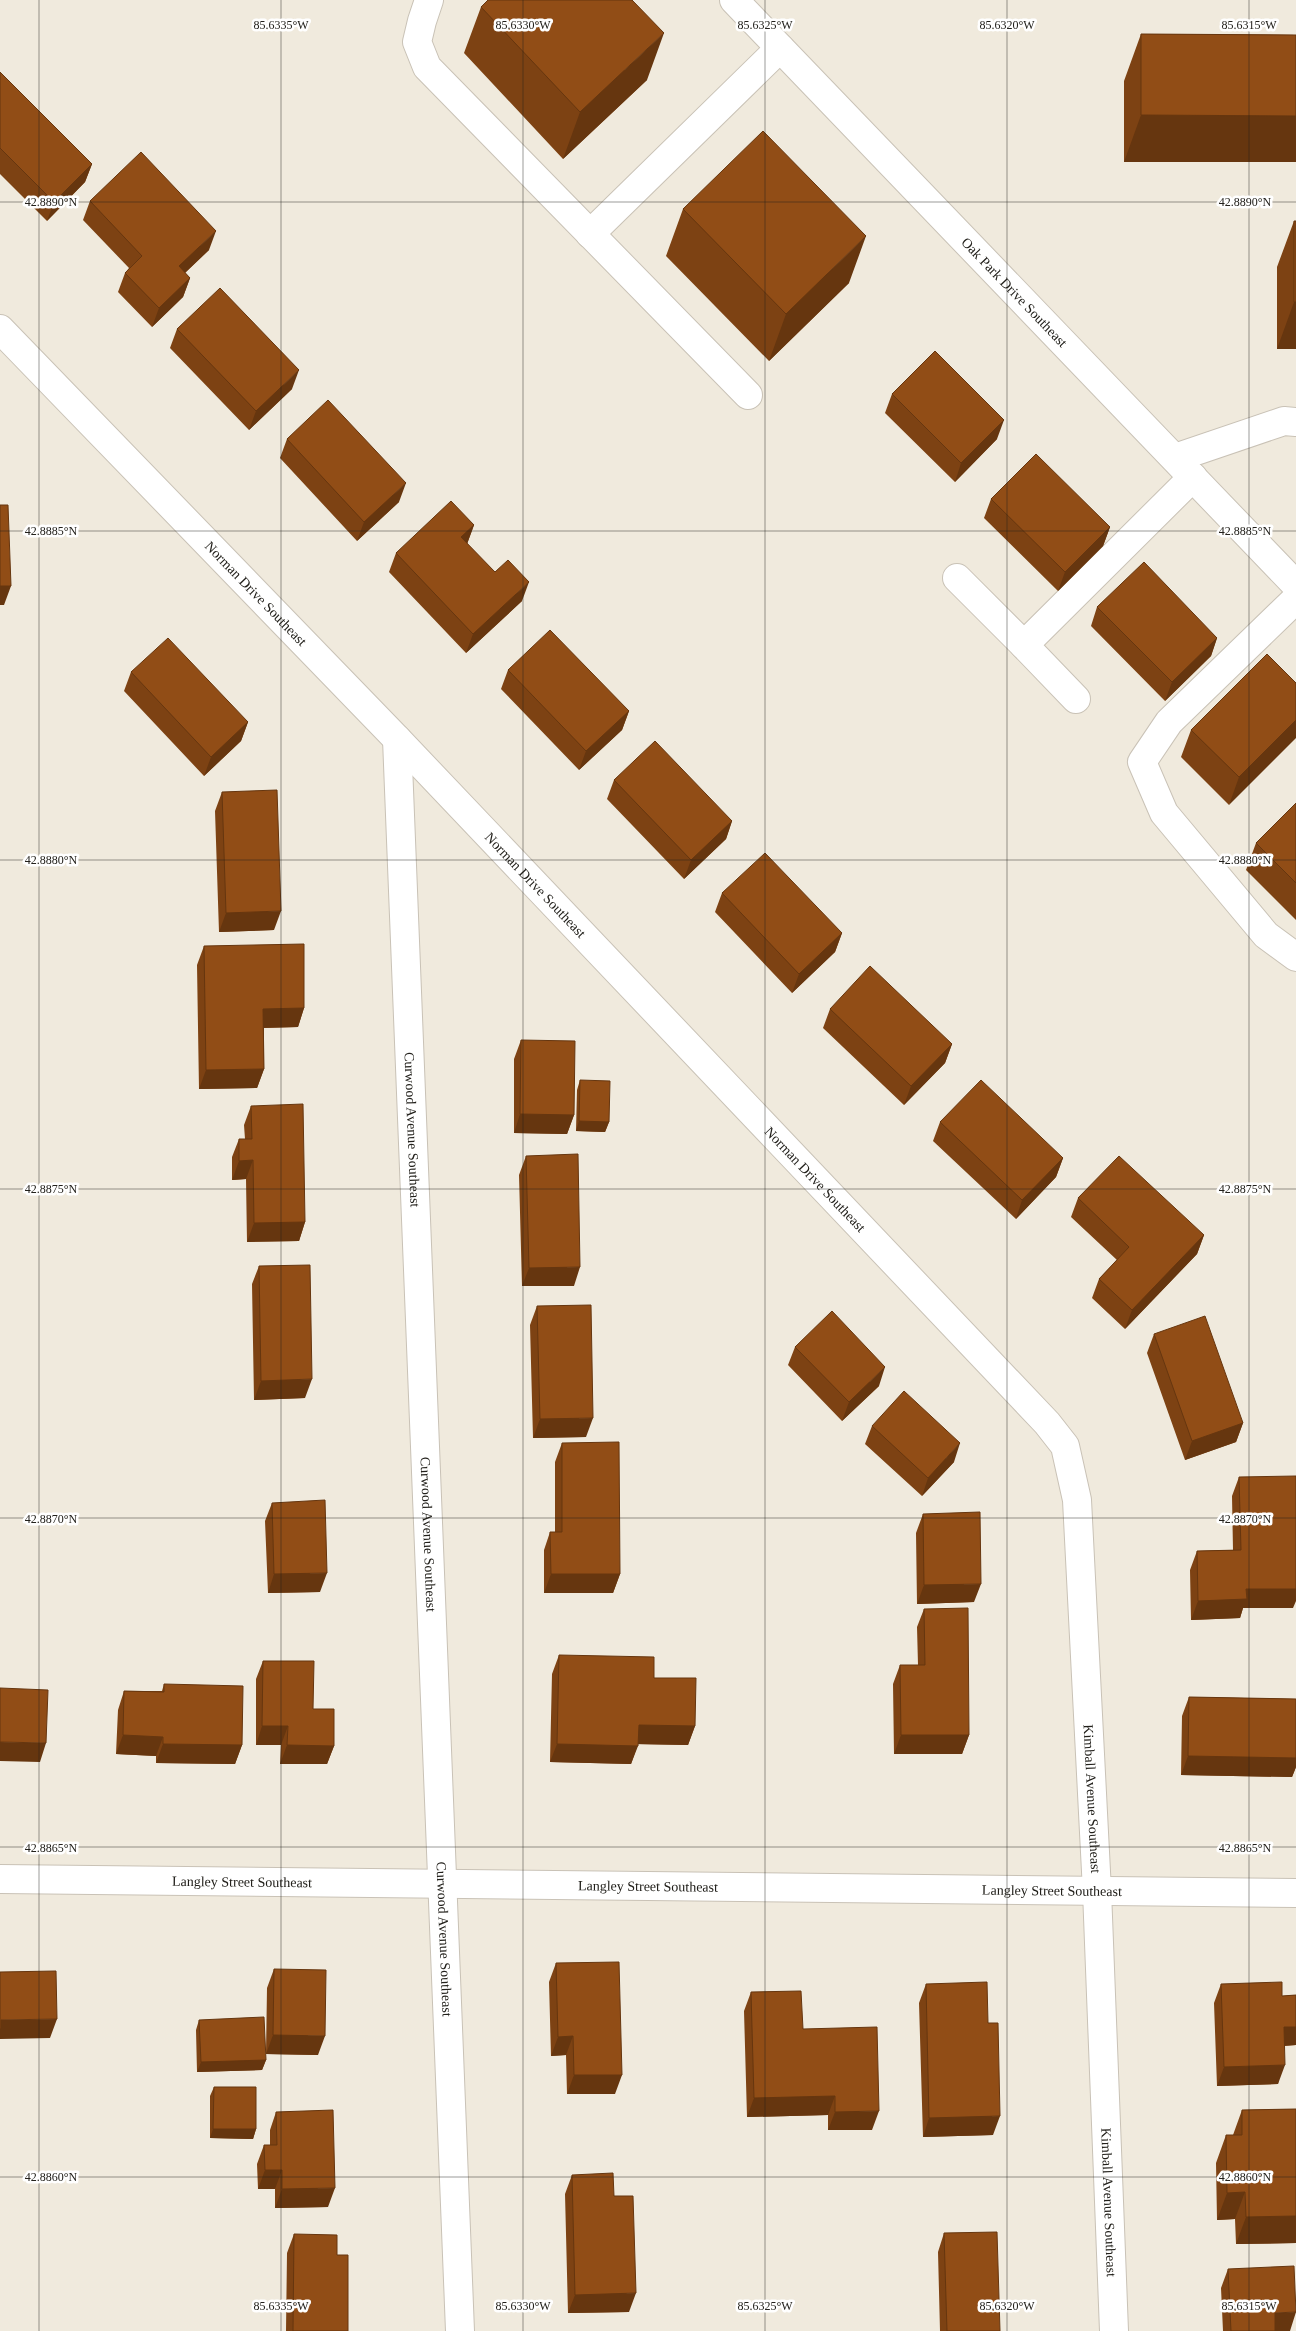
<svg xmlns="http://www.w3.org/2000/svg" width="1296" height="2331" viewBox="0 0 1296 2331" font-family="'Times New Roman',serif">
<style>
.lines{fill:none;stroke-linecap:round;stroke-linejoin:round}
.minor-casing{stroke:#c9c2b6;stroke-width:30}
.minor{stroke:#fff;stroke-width:28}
.wall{fill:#7d4213}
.shaded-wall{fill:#66360f}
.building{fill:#914d16;stroke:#66360f}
.ticks{fill:none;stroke:#22201b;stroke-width:1;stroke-opacity:0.45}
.labels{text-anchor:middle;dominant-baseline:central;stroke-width:5;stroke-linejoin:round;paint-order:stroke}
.street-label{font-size:14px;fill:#22201b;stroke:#fff}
.ticks-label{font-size:12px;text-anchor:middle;fill:#22201b;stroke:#fff;stroke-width:5;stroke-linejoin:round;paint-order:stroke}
</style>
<rect width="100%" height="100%" fill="#f0eadd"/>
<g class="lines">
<g class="minor-casing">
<g id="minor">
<path d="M429,0L422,21L417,42L427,67L748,395"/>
<path id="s1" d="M734,0L1296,585"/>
<path d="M590,234L780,48"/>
<path id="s2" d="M0,329L397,739L1047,1423L1065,1446L1077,1500L1097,1891L1114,2331"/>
<path d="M1175,458L1284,421L1296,422"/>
<path d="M957,578L1024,645"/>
<path d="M1296,599L1169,722L1142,762L1164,813L1266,935L1296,957"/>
<path d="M1076,699L1024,645L1193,477"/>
<path id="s3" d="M397,739L460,2331"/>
<path id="s4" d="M0,1879L1296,1893"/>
</g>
</g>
<use href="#minor" class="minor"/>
</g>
<path class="wall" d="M481,7L647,80L563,159L464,53Z
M1141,34L1296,35V162H1124V81Z
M0,72L92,164L85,182L47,221L0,174Z
M90,201L209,250L185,273L190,278L183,297L152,327L118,292L125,273L129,268L83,220Z
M683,209L849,283L769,361L666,256Z
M1294,221H1296V349H1277V267Z
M177,329L292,389L249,430L170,348Z
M892,394L997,439L955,482L885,413Z
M287,439L399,502L357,541L280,458Z
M991,499L1110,527L1103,546L1058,591L984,518Z
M474,525L467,544L522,601L466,653L389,572L396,553Z
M1097,607L1217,638L1211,656L1165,701L1091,626Z
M508,670L629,711L622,730L579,770L501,689Z
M131,672L248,722L241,741L204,776L124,691Z
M1296,683L1229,805L1181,757L1191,730Z
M614,780L732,821L726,839L684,879L607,799Z
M222,792L274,930L219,932L215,811Z
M1296,803V920L1246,870L1256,843Z
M722,893L842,933L835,952L792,993L715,912Z
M204,946L304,1008L298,1027L264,1028V1069L257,1088L199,1089L197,965Z
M830,1009L952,1044L945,1063L904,1105L823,1028Z
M521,1040L574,1115L567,1134L514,1133V1059Z
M580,1080L609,1122L605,1132L576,1131L577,1090Z
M251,1106L305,1222L299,1241L247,1242L246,1179L232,1180V1157L239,1139H245L244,1125Z
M940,1122L1063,1158L1056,1177L1016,1219L933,1141Z
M526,1156L574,1286H522L519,1175Z
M1078,1198L1204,1235L1197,1254L1125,1329L1092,1298L1099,1279L1117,1260L1071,1217Z
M259,1266L305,1398L254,1400L252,1284Z
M537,1306L586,1437L533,1438L530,1325Z
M1154,1334L1243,1423L1236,1442L1185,1460L1147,1353Z
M795,1347L879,1386L842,1421L788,1365Z
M872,1426L954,1462L922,1496L865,1444Z
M562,1443L620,1574L613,1593H544V1550L550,1532H555V1462Z
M1239,1477L1293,1608H1243L1240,1618L1191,1620L1190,1570L1197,1551L1233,1550L1232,1496Z
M272,1503L320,1592L268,1593L265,1521Z
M923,1514L974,1602L917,1604L916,1533Z
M924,1609L969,1735L962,1754H894L893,1684L900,1665H918L917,1627Z
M559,1655L654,1678L695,1726L688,1745L638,1744L631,1764L550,1762L552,1674Z
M263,1661L313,1709L334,1746L327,1764H280L281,1745H256V1679Z
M164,1684L242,1745L235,1764L156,1763V1756L116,1754L118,1710L124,1691H162Z
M1189,1697L1296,1699V1767L1292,1777L1181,1775L1182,1716Z
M556,1963L615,2094H567L566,2055L551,2056L549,1982Z
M274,1969L318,2055L266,2054L267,1988Z
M926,1984L988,2023L993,2135L923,2137L919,2003Z
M1221,1984L1282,1996L1296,1995V2045L1285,2046L1278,2084L1217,2086L1214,2003Z
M751,1992L803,2029L872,2130H828V2115L747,2117L744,2011Z
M199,2020L266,2060L262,2070L197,2072L196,2030Z
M214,2087L256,2129L253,2139L210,2138V2096Z
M1296,2109V2243L1236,2244L1235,2219L1217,2220L1216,2163L1226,2135H1233L1242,2110Z
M276,2112L328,2207L275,2208V2189H258L257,2164L264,2145H270V2130Z
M572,2175L614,2196L629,2312L568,2313L565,2194Z
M944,2233L1000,2331H940L938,2252Z
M294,2234L337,2255L348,2331H286L287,2253Z
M1228,2269L1290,2331H1223L1221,2288Z"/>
<path class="shaded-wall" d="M664,33L647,80L563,159L580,112Z
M1141,115L1296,116V162H1124Z
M92,164L85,182L47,221L54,202Z
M216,231L209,250L172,285L179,266Z
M866,236L849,283L769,361L786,314Z
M190,278L183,297L152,327L159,308Z
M1294,302H1296V349H1277Z
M299,370L292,389L249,430L256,411Z
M1004,420L997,439L955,482L961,463Z
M406,483L399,502L357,541L364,522Z
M474,525L467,544L461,537Z
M1110,527L1103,546L1058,591L1065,572Z
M529,582L522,601L466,653L473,634Z
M0,586H11L4,605H0Z
M1217,638L1211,656L1165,701L1172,682Z
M629,711L622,730L579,770L586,751Z
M1296,720V738L1229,805L1239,777Z
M248,722L241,741L204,776L211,757Z
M732,821L726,839L684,879L691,860Z
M281,911L274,930L219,932L226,913Z
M842,933L835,952L792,993L799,974Z
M304,1008L298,1027L256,1028L263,1009Z
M952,1044L945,1063L904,1105L911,1086Z
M264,1069L257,1088L199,1089L206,1070Z
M520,1114L574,1115L567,1134L514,1133Z
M579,1121L609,1122L605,1132L576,1131Z
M1063,1158L1056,1177L1016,1219L1022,1200Z
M253,1160L246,1179L232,1180L239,1161Z
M305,1222L299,1241L247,1242L254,1223Z
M1204,1235L1197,1254L1125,1329L1132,1310Z
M580,1267L574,1286H522L529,1268Z
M885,1367L879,1386L842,1421L849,1402Z
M312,1379L305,1398L254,1400L261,1381Z
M593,1418L586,1437L533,1438L540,1419Z
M1243,1423L1236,1442L1185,1460L1192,1441Z
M960,1443L954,1462L922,1496L928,1478Z
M327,1573L320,1592L268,1593L274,1574Z
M551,1574H620L613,1593H544Z
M981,1584L974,1602L917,1604L924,1585Z
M1246,1589H1296V1601L1293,1608H1243L1240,1618L1191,1620L1198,1601Z
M639,1725L695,1726L688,1745L632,1744Z
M262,1726H288L281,1745H256Z
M123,1735L163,1737L156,1756L116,1754Z
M901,1735H969L962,1754H894Z
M0,1742L46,1743L40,1762L0,1761Z
M163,1744L242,1745L235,1764L156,1763Z
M557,1744L638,1746L631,1764L550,1762Z
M287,1745L334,1746L327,1764H280Z
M1188,1756L1296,1758V1767L1292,1777L1181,1775Z
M57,2019L50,2038L0,2039V2023L1,2020Z
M1284,2027H1296V2045L1277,2046Z
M273,2035L325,2036L318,2055L266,2054Z
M573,2036L566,2055L551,2056L558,2037Z
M266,2060L262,2070L197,2072L201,2062Z
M1285,2065L1278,2084L1217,2086L1224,2067Z
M574,2075H622L615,2094H567Z
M835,2096L828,2115L747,2117L754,2098Z
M879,2111L872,2130H828L835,2112Z
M1000,2116L993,2135L923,2137L929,2118Z
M213,2129H256L253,2139L210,2138Z
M265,2170H282L275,2189H258Z
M335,2188L328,2207L275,2208L282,2189Z
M1245,2192L1235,2219L1217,2220L1227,2193Z
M1296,2216V2243L1236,2244L1246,2217Z
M636,2293L629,2312L568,2313L575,2295Z
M1296,2312L1290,2331H1268L1275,2313Z"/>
<path class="building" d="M488,0H632L664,33L580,112L481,7Z
M1141,34L1296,35V116L1141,115Z
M0,72L92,164L54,202L0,148Z
M763,131L866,236L786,314L683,209Z
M141,152L216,231L179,266L190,278L159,308L125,273L142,256L90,201Z
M1294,221H1296V302H1294Z
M220,288L299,370L256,411L177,329Z
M935,351L1004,420L961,463L892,394Z
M328,400L406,483L364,522L287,439Z
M1036,454L1110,527L1065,572L991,499Z
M451,501L474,525L461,537L495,572L508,560L529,582L473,634L396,553Z
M0,505H8L11,586H0Z
M1144,562L1217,638L1172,682L1097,607Z
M550,630L629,711L586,751L508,670Z
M168,638L248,722L211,757L131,672Z
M1267,654L1296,683V720L1239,777L1191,730Z
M655,741L732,821L691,860L614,780Z
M277,790L281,911L226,913L222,792Z
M1296,803V883L1256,843Z
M765,853L842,933L799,974L722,893Z
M304,944V1008L263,1009L264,1069L206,1070L204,946Z
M870,966L952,1044L911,1086L830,1009Z
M521,1040L575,1041L574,1115L520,1114Z
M580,1080L610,1081L609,1122L579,1121Z
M981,1080L1063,1158L1022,1200L940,1122Z
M303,1104L305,1222L254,1223L253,1160L239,1161V1139H252L251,1106Z
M578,1154L580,1267L529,1268L526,1156Z
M1119,1156L1204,1235L1132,1310L1099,1279L1129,1247L1078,1198Z
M310,1265L312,1379L261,1381L259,1266Z
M591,1305L593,1418L540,1419L537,1306Z
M832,1311L885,1367L849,1402L795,1347Z
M1205,1316L1243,1423L1192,1441L1154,1334Z
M904,1391L960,1443L928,1478L872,1426Z
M619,1442L620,1574H551L550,1532H562V1443Z
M1296,1476V1589H1246L1247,1599L1198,1601L1197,1551L1241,1550L1239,1477Z
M325,1500L327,1573L274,1574L272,1503Z
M980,1512L981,1584L924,1585L923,1514Z
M968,1608L969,1735H901L900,1665H925L924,1609Z
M559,1655L654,1657V1678H696L695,1726L639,1725L638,1746L557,1744Z
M263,1661H314L313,1709H334V1746L287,1745L288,1726H262Z
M164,1684L243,1686L242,1745L163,1744V1737L123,1735L124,1691L164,1692Z
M0,1688L48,1690L46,1743L0,1742Z
M1189,1697L1296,1699V1758L1188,1756Z
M619,1962L622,2075H574L573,2036L558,2037L556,1963Z
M274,1969L326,1970L325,2036L273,2035Z
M56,1971L57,2019L1,2020V2029H0V1972Z
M987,1982L988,2023H998L1000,2116L929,2118L926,1984Z
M1282,1982V1996L1296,1995V2027H1284L1285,2065L1224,2067L1221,1984Z
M801,1991L803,2029L877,2027L879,2111L835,2112V2096L754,2098L751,1992Z
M264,2017L266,2060L201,2062L199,2020Z
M214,2087H256V2129H213Z
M1296,2109V2216L1246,2217L1245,2192L1227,2193L1226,2135H1242V2110Z
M333,2110L335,2188L282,2189V2170H265L264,2145H277L276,2112Z
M613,2173L614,2196H633L636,2293L575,2295L572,2175Z
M997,2232L1000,2331H947L944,2233Z
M294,2234L337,2235V2255H348V2331H293Z
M1294,2266L1296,2312L1275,2313V2331H1231L1228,2269Z"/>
<path class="ticks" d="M39,0V2331M281,0V2331M523,0V2331M765,0V2331M1007,0V2331M1249,0V2331M0,202H1296M0,531H1296M0,860H1296M0,1189H1296M0,1518H1296M0,1847H1296M0,2177H1296"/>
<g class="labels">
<g class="street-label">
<text stroke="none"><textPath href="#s1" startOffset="405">Oak Park Drive Southeast</textPath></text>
<text stroke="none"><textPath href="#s2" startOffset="368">Norman Drive Southeast</textPath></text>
<text stroke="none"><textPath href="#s2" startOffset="772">Norman Drive Southeast</textPath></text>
<text stroke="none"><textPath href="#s3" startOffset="391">Curwood Avenue Southeast</textPath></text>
<text stroke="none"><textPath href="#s2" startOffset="1178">Norman Drive Southeast</textPath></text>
<text stroke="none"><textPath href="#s3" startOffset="796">Curwood Avenue Southeast</textPath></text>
<text stroke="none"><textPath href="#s2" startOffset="1898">Kimball Avenue Southeast</textPath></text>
<text stroke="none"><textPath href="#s4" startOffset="242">Langley Street Southeast</textPath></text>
<text stroke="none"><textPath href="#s4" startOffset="648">Langley Street Southeast</textPath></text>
<text stroke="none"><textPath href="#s4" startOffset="1052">Langley Street Southeast</textPath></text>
<text stroke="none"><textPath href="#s3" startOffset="1201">Curwood Avenue Southeast</textPath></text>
<text stroke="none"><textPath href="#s2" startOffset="2302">Kimball Avenue Southeast</textPath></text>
</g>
</g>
<g class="ticks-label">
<text x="281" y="29">85.6335°W</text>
<text x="523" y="29">85.6330°W</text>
<text x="765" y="29">85.6325°W</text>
<text x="1007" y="29">85.6320°W</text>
<text x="1249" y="29">85.6315°W</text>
<text x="51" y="206">42.8890°N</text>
<text x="1245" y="206">42.8890°N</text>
<text x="51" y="535">42.8885°N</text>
<text x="1245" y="535">42.8885°N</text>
<text x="51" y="864">42.8880°N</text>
<text x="1245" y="864">42.8880°N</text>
<text x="51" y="1193">42.8875°N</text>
<text x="1245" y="1193">42.8875°N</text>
<text x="51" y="1523">42.8870°N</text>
<text x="1245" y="1523">42.8870°N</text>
<text x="51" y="1852">42.8865°N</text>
<text x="1245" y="1852">42.8865°N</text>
<text x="51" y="2181">42.8860°N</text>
<text x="1245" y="2181">42.8860°N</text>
<text x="281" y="2310">85.6335°W</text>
<text x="523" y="2310">85.6330°W</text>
<text x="765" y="2310">85.6325°W</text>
<text x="1007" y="2310">85.6320°W</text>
<text x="1249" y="2310">85.6315°W</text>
</g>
</svg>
